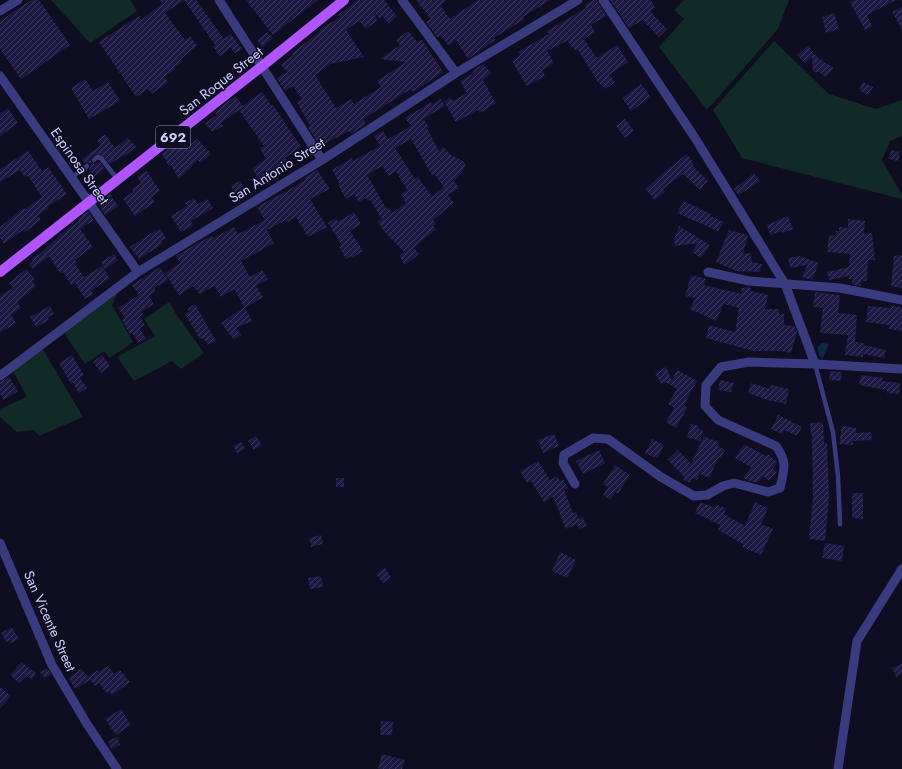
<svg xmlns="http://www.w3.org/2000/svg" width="902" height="769" viewBox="0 0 902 769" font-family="Jost,sans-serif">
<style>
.green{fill:#102b27}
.water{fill:#0d2745}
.building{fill:url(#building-hatch);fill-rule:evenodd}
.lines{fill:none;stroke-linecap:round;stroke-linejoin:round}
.service{stroke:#383c7f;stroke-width:4.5}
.minor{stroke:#383c7f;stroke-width:9}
.primary{stroke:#b055fe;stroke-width:10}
.labels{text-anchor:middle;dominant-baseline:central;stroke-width:3;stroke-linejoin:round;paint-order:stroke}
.shield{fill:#0f0d21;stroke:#9593bc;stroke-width:1}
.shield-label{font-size:13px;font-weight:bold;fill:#cfcdff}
.street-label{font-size:14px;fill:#cfcdff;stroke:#0f0d21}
</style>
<defs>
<pattern id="building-hatch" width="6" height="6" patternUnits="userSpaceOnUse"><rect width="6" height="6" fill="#1e1942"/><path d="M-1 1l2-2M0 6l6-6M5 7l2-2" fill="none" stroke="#3e395e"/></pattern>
</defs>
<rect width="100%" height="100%" fill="#0f0d21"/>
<path class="green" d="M51,0H130L137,11L90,43Z
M684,0H789L778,29L707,110L659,47L684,19L674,10Z
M774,41L829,94L876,109L902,100V136L890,141L882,160L902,195V199L742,158L713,110Z
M119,289L112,305L133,342L110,358L104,351L85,364L62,330Z
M169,302L176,314L204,353L181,369L172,361L134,381L117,357L155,336L144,319Z
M42,348L83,417L39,436L34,430L17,432L0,417V409L27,397L12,369Z"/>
<path class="water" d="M822,343L829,344L822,360L818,352V346Z"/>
<path class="building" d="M31,0H39L70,45L21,79L0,49V21Z
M160,0H196L224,39L231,34L242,49L235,53L231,48L220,56L213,47L215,45L184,0L165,13L185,40L190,36L197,46L181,59L182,62L174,68L175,69L164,77L168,82L152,94L148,89L136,97L99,42L139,16L141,20L162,4Z
M246,0H318L273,35Z
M358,0H384L397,16L389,24L383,16L380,19L375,13L377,21L366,29L359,21L346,30L364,57L330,64L315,75L336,108L351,99L354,104L381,87L377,81L406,62L380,59L400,45L396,40L408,31L418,43L422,40L443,72L413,92L411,89L363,119L366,124L351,134L349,131L320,146L308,127L310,126L297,102L302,99L293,86L285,91L277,78L287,72L281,65L293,55L292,53L320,32L319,30L340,17L338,15Z
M416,0H447L440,5L450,19L478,0H550L523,17L524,19L494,38L495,40L468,59L456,40L449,46L441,36L437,37L426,22L431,19Z
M593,0H597L606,16L591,25L595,32L584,39L597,58L617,45L628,62L609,75L615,82L606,89L598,82L578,50L576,51L567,41L547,51L554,63L542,70L545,76L527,86L512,61L520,55L518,52L549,34L547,31L586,8L585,5Z
M610,0H651L655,8L650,11L667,29L659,37L643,20L629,28Z
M855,0H896L867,15L872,26L865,30L850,2Z
M902,7V30L892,12Z
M834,13L839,29L826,33L822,17Z
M267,32L273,38L263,47L257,40Z
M808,46L819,59L834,68L826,77L819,72H813L812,57L805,63L797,55Z
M483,64L491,73L483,80L496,103L480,113L478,110L456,122L444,102L450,97L453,101L467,93L460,81L474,73L472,72L475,69Z
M85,79L93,91L108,82L120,101L89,119L71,88Z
M863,82L873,87L868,95L859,90Z
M641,84L651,97L631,111L622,98Z
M262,92L272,106L273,105L301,147L285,158L290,166L283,171L282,169L261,183L252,169L266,159L260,148L264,146L239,110L221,123L223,126L212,132L205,123L217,115L215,112L235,96L243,106Z
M441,99L445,106L423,119L429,127L427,128L439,151L443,147L451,155L466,163L462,173L454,181L459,188L448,195L454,203L433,220L436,223L433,226L436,229L414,248L419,254L405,265L399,256L404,252L384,231L378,222L382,219L370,200L368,201L366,198L359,202L354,194L346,199L338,185L340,184L332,170L352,158L353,161L380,146L374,136L383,131L388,139L411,126L405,118L431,102L432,104ZM411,139L432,175L434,174L444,187L432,197L418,177L415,179L395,148ZM382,166L389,176L396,171L407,190L401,194L406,203L392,213L388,207L386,208L367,175Z
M8,108L18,123L0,136V114Z
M625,119L634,131L625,138L616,126Z
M105,134L115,148L128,138L136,147L125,156L124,155L110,164L102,155L95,154L91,159V162L95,164L99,161L104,168L95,176L89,169L91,166L90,163H85L82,159L101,145L97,140Z
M184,139L189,146L197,139L211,154L200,163L198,160L179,179L171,165L169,166L162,154Z
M891,150L900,152L898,161L889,159Z
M28,151L42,171L48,167L67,194L53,203L49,206V207L38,216L41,220L35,223L36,224L25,232L23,230L4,244L0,238V227L24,208L25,209L42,197L28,176L25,177L20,170L0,182V169Z
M687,154L694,164L692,165L708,181L700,190L683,174L663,189L665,192L655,200L645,189L669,168Z
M317,170L330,189L310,199L327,227L308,237L296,217L288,222L286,220L267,230L274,243L241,261L250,277L262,270L268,279L256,286L263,297L245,308L252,321L236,328L241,335L234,340L221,323L244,307L234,289L221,297L214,286L200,294L193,286L179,295L165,273L180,263L176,256L196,244L212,236L213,238L234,227L238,234L265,220L257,207L294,187L305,180L304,178Z
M147,171L160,191L151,197L155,202L135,216L123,199L133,192L132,189L141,183L137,177Z
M754,173L760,181L739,195L734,189Z
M240,181L247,195L238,199L231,186Z
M110,194L118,206L105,215L98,203Z
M194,198L198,204L207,199L213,208L191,221L193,225L181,232L171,216L187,206L185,203Z
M684,201L711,214L710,216L724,222L718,231L677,213Z
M88,211L94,220L80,229L93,247L75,260L77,263L75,264L84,277L102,266L110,278L91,291L94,294L85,299L75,283L71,285L63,272L61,274L49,256L33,269L29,265L33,261L31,259L38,253L39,255L61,234L79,221L78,219Z
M354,212L361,224L350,231L363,251L352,258L351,256L346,259L339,247L342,245L328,223L336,218L338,222Z
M788,216L793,229L782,233V231L770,235L767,225Z
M848,219L865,221L864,234L872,233L875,260H868L867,281H861V286L852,284V279H848L849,276L829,280L827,272L849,267L850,254L827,252L829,235L836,236V231H839V227L848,228Z
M679,226L710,245L701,258L692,252L698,243L675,246L674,239Z
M160,229L166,238L161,241L162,244L139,259L130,247L156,230L157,231Z
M729,230L748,235L743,254L751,253L752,262L762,264L760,272L734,271V270L716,262Z
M114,254L118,260L105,269L101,262Z
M902,255V288L891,286L894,256Z
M800,256L819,263L812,280L802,277L807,265L790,268L788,258Z
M160,267L168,280L154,288L156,291L149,296L154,304L141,312L143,315L140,317L145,325L140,328L146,339L138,343L132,332L130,334L122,320L125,318L118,308L139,295L132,285Z
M26,269L35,279L32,281L36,286L17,302L21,308L11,315L16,323L0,333V296L13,288L9,283Z
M691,275L706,279L704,285L742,294L741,288L750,287L751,291L768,295L765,309H779V314H784V325L794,326L797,332L791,353L781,351H754L706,338L709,325L735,332L739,308L724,304L716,321L690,309L695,298L685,296Z
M815,292L840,295L838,313L857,315L855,342L864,343V345L886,350L884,358L863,354V357L845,355L848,335L820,333L823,308L813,307Z
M195,304L216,341L208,345L203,338L200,339L185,314L189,311L187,309Z
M50,306L54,314L48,317L49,320L36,327L30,317Z
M868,306L891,308V306L902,307V331L889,329V325L866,322Z
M72,355L84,375L80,378L87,388L79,393L73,383L71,384L59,363Z
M102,355L110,366L101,373L93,362Z
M666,367L672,380L677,370L697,381L684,405L687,408L676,428L666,422L674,408L668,404L677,389L665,382L661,384L655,373Z
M830,371L842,372L841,381L829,380Z
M861,375L883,378L882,381L900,383L899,394L887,393V390L859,385Z
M9,377L18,391L4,400L0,394V382Z
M720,380L734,383L731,392L718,390Z
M751,383L770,389L771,385L789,389L786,404L768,400L748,393Z
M778,415L802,427L797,436L784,430L782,434L771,429Z
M823,422L824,443H827L828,471L829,497L825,541L809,539L813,499L812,435H811L810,423Z
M691,424L699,426L698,429L703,430L700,441L687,437Z
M842,426L856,428V433L871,432L872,440L853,441V445L839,444Z
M554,434L559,446L543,453L538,440Z
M256,436L262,445L254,450L248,441Z
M704,436L718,442L719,444L718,446L725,450L721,458L719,457L709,478L700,474L697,480L692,478L690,483L683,480L684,477L668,460L678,450L691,464Z
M652,439L664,445L658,457H654L645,453Z
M241,442L245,449L237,453L233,446Z
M744,444L766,456L768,454L777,462L773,469L777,472L769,481L763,476L757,483L747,480L743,478L751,467L735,458Z
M599,450L605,463L583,474L576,461Z
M538,461L550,480L557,476L560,481L563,479L568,488L564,490L573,513L576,512L579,519L583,517L587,526L579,529L577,524L566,529L553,497L544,502L531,481L527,483L520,472Z
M615,465L630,475L618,494L615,492L610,500L603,495L608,487L603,484Z
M336,478H344V487H336Z
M852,493H863V519L852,518Z
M700,502L715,508L716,505L726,508L724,514L745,526L755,502L768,508L761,524L773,529L761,555L742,547L743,544L718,530L720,525L695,513Z
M321,535L323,544L311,547L309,538Z
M825,543L844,546L842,561L822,558Z
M560,552L576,560L567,578L552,571Z
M385,568L391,577L383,583L376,574Z
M321,576L323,587L310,589L308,578Z
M12,627L19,639L11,643L9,641L6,642L1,633Z
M22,662L30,669L36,673L32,679L26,676L19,683L10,675Z
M902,664V674L896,677L892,668Z
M108,666L114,674L120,670L130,682L112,695L110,691L107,693L99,683L95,686L90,680L75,689L69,678L81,669L88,677L97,670L99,672Z
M47,668L51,674L45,678L40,672Z
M0,687L11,696L0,708Z
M121,709L131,725L116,735L105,719Z
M381,721L393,722L392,735H380Z
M117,737L120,745L111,749L108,741Z
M382,754L405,760L402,769H378Z"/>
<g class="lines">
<path class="service" d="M94,160L97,157L101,158L118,180
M71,178L87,166
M815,364L833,432L838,476L840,524"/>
<path class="minor" d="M219,0L322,160
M402,0L456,73
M603,0L695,138L785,284L815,364L902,369
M0,11L18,0
M0,76L138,272
M708,272L749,281L840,288L902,300
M0,376L138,272L322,160L456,73L578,0
M575,484L563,463L564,455L593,438L608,439L661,477L694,496L707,495L723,486L734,483L768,492L780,488C784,469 788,463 776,446L718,420L705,406L706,385L721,367L749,362L815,364
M0,543L52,665L87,724L117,769
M838,769L857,641L902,569"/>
<path class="primary" d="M0,272L261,67L344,0"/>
</g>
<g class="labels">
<rect class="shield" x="156" y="126" width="34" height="22" rx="3"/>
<g class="shield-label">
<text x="173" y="137">692</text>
</g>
<g class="street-label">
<text transform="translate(221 81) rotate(-38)">San Roque Street</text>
<text transform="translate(80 166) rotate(55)">Espinosa Street</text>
<text transform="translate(277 170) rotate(-32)">San Antonio Street</text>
<text transform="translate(50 621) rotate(66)">San Vicente Street</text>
</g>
</g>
</svg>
